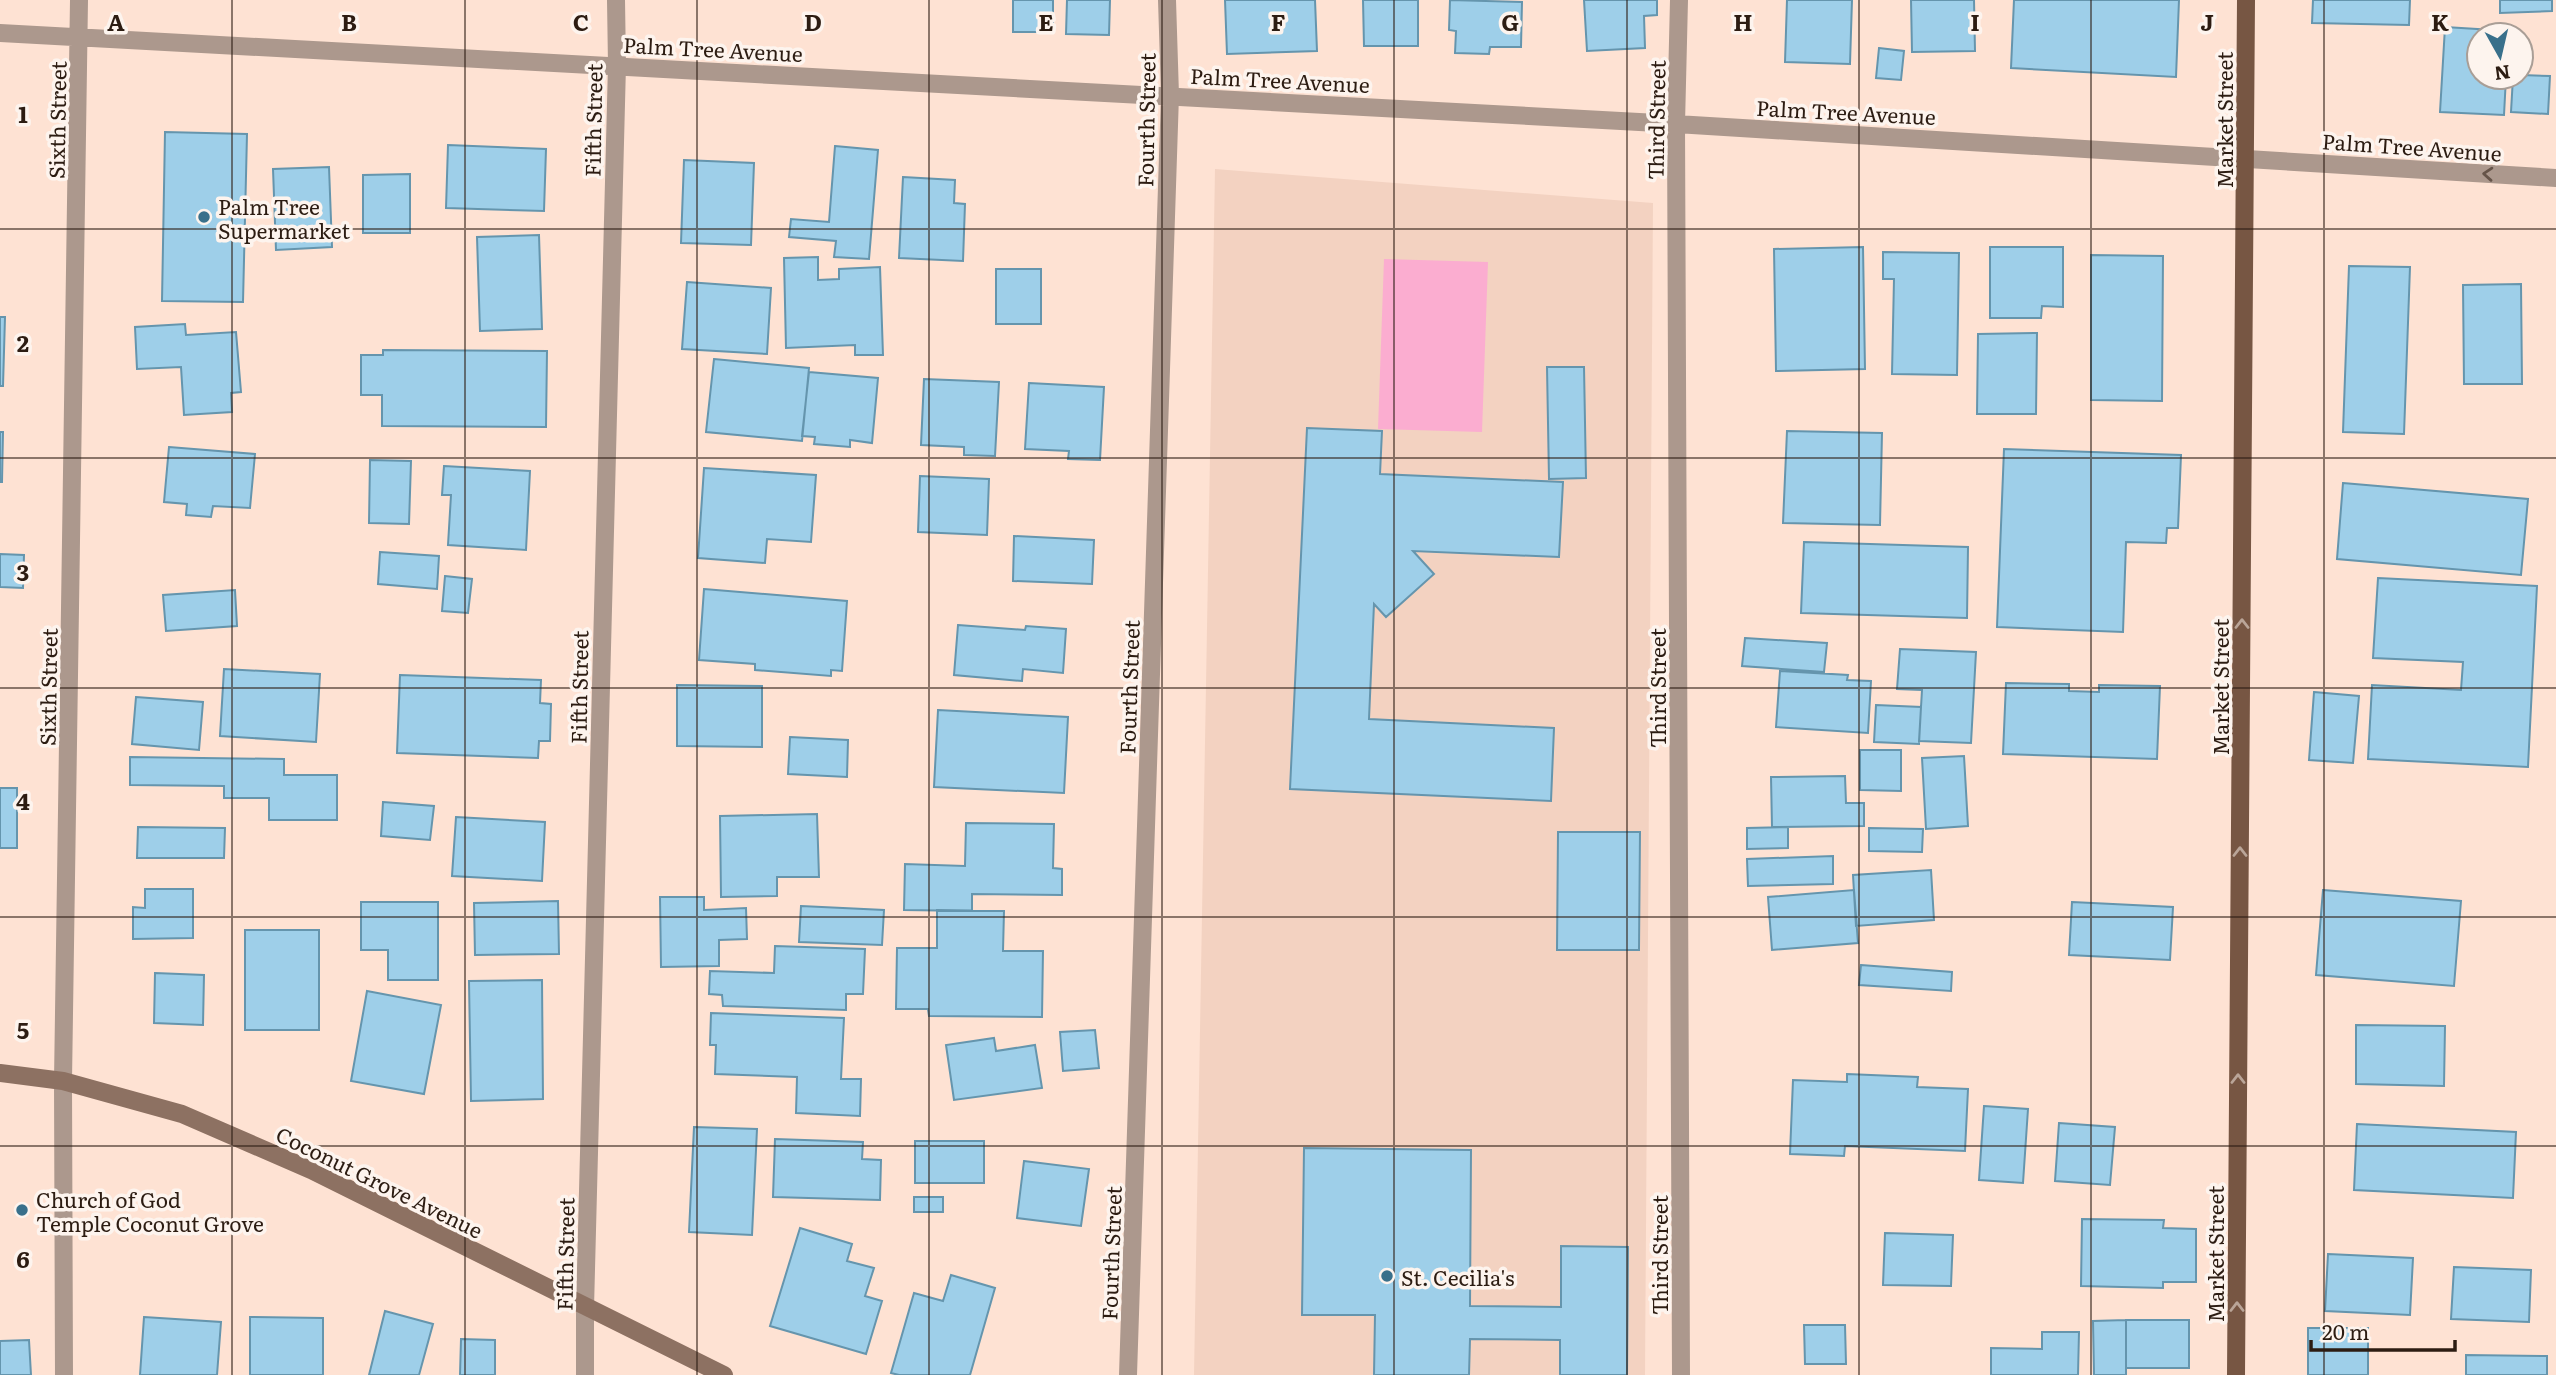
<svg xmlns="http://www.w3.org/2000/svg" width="2556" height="1375" viewBox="0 0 2556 1375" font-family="Literata,serif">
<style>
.built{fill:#f3d2c1}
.green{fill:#fbadd0}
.building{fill:#9ecfe9;stroke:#6595ad;stroke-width:2}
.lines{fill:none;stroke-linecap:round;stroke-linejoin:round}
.street{stroke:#ac988d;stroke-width:18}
.secondary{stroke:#8d7162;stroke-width:18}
.primary{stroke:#775643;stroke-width:18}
.oneway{stroke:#665449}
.oneway2{stroke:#baa598}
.grid{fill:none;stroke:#2c1c12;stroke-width:2;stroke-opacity:0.55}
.poi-dot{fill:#39708b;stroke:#fdf4ee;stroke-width:2.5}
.labels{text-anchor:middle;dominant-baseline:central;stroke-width:7;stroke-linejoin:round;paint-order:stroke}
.street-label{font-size:21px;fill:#2c1c12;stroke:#fdf4ee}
.poi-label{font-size:21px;fill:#2c1c12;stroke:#fdf4ee;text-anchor:start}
.grid-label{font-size:23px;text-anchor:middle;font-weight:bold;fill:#2c1c12;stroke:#fdf4ee;stroke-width:7;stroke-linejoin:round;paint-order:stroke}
</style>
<rect width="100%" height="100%" fill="#fee2d3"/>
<path class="built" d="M1215,169L1653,203L1645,1375H1194Z"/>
<path class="green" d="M1384,259L1488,262L1482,432L1378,429Z"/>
<path class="building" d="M1013,0H1053V32H1013Z
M1067,0H1110L1109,35L1066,34Z
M1225,0H1315L1317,51L1227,54Z
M1363,0H1418V46H1364Z
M1450,0L1522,2L1521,47H1490L1489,54L1455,53L1456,31L1449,30Z
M1584,0H1657V15L1644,16L1645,48L1587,51Z
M1787,0H1852L1850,64L1785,62Z
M1911,0H1974L1975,51L1912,52Z
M2014,0H2179L2176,77L2011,68Z
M2313,0H2410L2409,25L2312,23Z
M2500,0H2552V11L2500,13Z
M2445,27L2509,31V35H2479V77H2506L2504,115L2440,112Z
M1879,48L1904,51L1901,80L1876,78Z
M2521,75L2550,76L2548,114L2511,112L2513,77H2521Z
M165,132L247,134L243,302L162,301Z
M448,145L546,149L544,211L446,208Z
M835,146L878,150L869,259L834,257L836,241L789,237L791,219L829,222Z
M684,160L754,163L751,245L681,243Z
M329,167L332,247L276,250L273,169Z
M410,174V233H363V175Z
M903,177L955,180L954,203L965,204L963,261L899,258Z
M539,235L542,329L480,331L477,237Z
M1863,247L1865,369L1776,371L1774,249Z
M1990,247H2063V307L2042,306L2041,318H1990Z
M1883,252L1959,253L1957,375L1892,374L1894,279H1883Z
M2091,255L2163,256L2162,401L2091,400Z
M818,257V280L839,279V269L880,267L883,355H855V345L786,348L784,258Z
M2349,266L2410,267L2404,434L2343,432Z
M996,269H1041V324H996Z
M687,282L771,288L767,354L682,349Z
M2521,284L2522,384H2464L2463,285Z
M0,317H5L3,386H0Z
M185,324L186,335L236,332L241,392L231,393L232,412L184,415L181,367L137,369L135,327Z
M2037,333L2036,414H1977L1978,334Z
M383,350L547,351L546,427L382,426V395H361V355H383Z
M714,359L809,368L802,441L706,432Z
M1547,367H1584L1586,478L1549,479Z
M809,372L878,378L872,443L850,440V447L814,444L815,437L802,436Z
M924,379L999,382L995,456L964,455V447L921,445Z
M1029,383L1104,387L1100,460L1068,459L1069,451L1025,449Z
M1307,428L1382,431L1380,474L1563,482L1559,557L1413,551L1434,574L1386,617L1374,604L1369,719L1554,728L1551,801L1290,789Z
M1787,431L1882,433L1880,525L1783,523Z
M0,432H3L2,482H0Z
M169,447L255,454L250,508L213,506L211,517L186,515L187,504L164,502Z
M2004,449L2181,455L2178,528H2167L2166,543L2126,542L2123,632L1997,627Z
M370,460L411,461L409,524L369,523Z
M444,466L530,471L526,550L448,545L451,495H442Z
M704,468L816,475L811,542L767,539L765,563L698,558Z
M920,476L989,479L987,535L918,532Z
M2343,483L2528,499L2521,575L2337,559Z
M1014,536L1094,540L1092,584L1013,581Z
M1804,542L1968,547L1967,618L1801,613Z
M380,552L439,556L437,589L378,584Z
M0,554L24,555L23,588L0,587Z
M445,576L472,579L468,613L442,611Z
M2378,578L2537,586L2528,767L2368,759L2372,685L2461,690L2463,662L2373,658Z
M704,589L847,601L842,671L831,670V676L755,670V664L699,660Z
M235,590L237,626L166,631L163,595Z
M958,625L1025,630L1026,626L1066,629L1063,673L1023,669L1022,681L954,675Z
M1745,638L1827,643L1824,672L1742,666Z
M1900,649L1976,652L1971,743L1919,741L1922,690L1897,689Z
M224,669L320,674L316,742L220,736Z
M1780,671L1848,675L1847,680L1871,681L1868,733L1776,727Z
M400,675L541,680L540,703L551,704L550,741H539L538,758L397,753Z
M2006,683L2069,684V691L2099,692V685L2160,686L2157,759L2003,754Z
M677,685L762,686V747L677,746Z
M2314,692L2359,696L2353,763L2309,760Z
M136,697L203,702L199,750L132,744Z
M1876,705L1921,707L1919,744L1874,742Z
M938,710L1068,717L1064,793L934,787Z
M790,737L848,740L847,777L788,774Z
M1860,750H1901V791L1860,790Z
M1964,756L1968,826L1926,829L1922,758Z
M130,757L284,759V775H337V820H269V798H224V786L130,785Z
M1845,776L1846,803H1864V826L1772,827L1771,777Z
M0,788H17V848H0Z
M383,802L434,806L430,840L381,836Z
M817,814L819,877H777V896L721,897L720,816Z
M456,817L545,822L542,881L452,876Z
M966,823L1054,824L1053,868L1062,869V895L972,894V911L904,910L905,864L965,866Z
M138,827L225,828L224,858H137Z
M1788,827V848L1747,849V828Z
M1869,828L1923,829L1922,852L1869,851Z
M1558,832H1640L1639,950H1557Z
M1833,856V884L1748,886L1747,859Z
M1931,870L1934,920L1856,926L1853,875Z
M145,889H193V938L133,939V907L145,908Z
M1854,890L1858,943L1772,950L1768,897Z
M2323,890L2461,901L2454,986L2316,975Z
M660,897H704V910L746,908L747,939L719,940V966L661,967Z
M558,901L559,954L475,955L474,903Z
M361,902H438V980H388V950H361Z
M2072,902L2173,907L2170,960L2069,955Z
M801,906L884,910L882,945L799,942Z
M937,910L1004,911L1003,951H1043L1042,1017L929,1016L928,1009H896L897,948H937Z
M245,930H319V1030H245Z
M775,946L865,949L863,994H846V1010L723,1006L722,995L709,994L710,971L774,973Z
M1861,965L1952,972L1951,991L1859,985Z
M155,973L204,975L203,1025L154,1023Z
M542,980L543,1099L471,1101L469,981Z
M367,991L441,1005L424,1094L351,1081Z
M711,1013L844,1018L841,1079H861L860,1116L796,1113L797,1077L715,1074L716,1045H710Z
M2356,1025L2445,1026L2444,1086L2356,1084Z
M1095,1030L1099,1068L1063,1071L1060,1032Z
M994,1038L996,1051L1035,1045L1042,1088L954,1100L946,1045Z
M1847,1074L1918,1077L1917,1087L1968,1089L1965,1151L1845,1146L1844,1156L1790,1154L1793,1080L1847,1082Z
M1984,1106L2028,1109L2023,1183L1979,1180Z
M2059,1123L2115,1127L2110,1185L2055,1181Z
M2357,1124L2516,1132L2513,1198L2354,1190Z
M694,1127L757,1129L752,1235L689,1232Z
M775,1139L863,1142L862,1159L881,1160L880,1200L773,1197Z
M915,1141H984V1183H915Z
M1304,1148L1471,1150L1470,1306L1561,1307V1246L1628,1247L1627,1375H1560V1340L1470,1339L1469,1375H1374L1375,1315H1302Z
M1024,1161L1089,1169L1081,1226L1017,1218Z
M914,1197H943V1212H914Z
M2082,1219L2164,1220L2163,1228L2196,1229V1282H2163V1288L2081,1286Z
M800,1228L852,1244L847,1261L874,1268L865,1296L882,1301L866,1354L770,1326Z
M1885,1233L1953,1235L1951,1286L1883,1285Z
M2328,1254L2413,1258L2410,1315L2325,1311Z
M2454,1267L2531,1270L2529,1322L2451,1319Z
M951,1275L995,1288L970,1375H899L891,1373L914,1293L943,1301Z
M385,1311L433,1324L419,1375H369Z
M144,1317L221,1322L217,1375H140Z
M250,1317L323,1318V1375H250Z
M2126,1320V1375H2094L2093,1321Z
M2126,1320H2189V1368H2126Z
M1804,1325H1845L1846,1364H1805Z
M2308,1328H2368V1375H2308Z
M2042,1332H2079L2078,1375H1991V1348L2042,1349Z
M461,1339L495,1340V1375H460Z
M29,1340L31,1375H0V1341Z
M2466,1355L2547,1356V1375H2466Z"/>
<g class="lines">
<path class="street" d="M1679,0L1676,124L1681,1375
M0,33L1676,124L2556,178
M64,1375L63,1081L79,0
M585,1375V1308L617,65L616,0
M1128,1375L1170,95L1167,0"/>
<path class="secondary" d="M0,1073L63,1081L182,1114L311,1170L724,1375"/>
<path class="primary" d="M2236,1375L2246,0"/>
</g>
<defs><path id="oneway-chevron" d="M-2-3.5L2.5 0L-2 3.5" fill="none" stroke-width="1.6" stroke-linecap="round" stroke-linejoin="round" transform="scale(1.75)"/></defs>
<use class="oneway" href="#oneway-chevron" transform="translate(2488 174) rotate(-176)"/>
<g class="oneway2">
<use href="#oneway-chevron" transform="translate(2242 624) rotate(-90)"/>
<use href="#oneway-chevron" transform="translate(2240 852) rotate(-90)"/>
<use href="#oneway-chevron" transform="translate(2238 1079) rotate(-90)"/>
<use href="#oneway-chevron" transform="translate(2237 1307) rotate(-90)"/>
</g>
<path class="grid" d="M232,0V1375M465,0V1375M697,0V1375M929,0V1375M1162,0V1375M1394,0V1375M1627,0V1375M1859,0V1375M2091,0V1375M2324,0V1375M0,229H2556M0,458H2556M0,688H2556M0,917H2556M0,1146H2556"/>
<g class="poi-dot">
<circle cx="204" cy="217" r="7"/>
<circle cx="22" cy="1210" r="7"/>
<circle cx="1387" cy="1276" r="7"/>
</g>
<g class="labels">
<g class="street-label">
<text transform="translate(713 48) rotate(3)">Palm Tree Avenue</text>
<text transform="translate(1280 79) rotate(3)">Palm Tree Avenue</text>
<text transform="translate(1846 111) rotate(3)">Palm Tree Avenue</text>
<text transform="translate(56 120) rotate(-89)">Sixth Street</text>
<text transform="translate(592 120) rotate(-89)">Fifth Street</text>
<text transform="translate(1145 120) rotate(-89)">Fourth Street</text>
<text transform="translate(1655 120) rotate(-89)">Third Street</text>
<text transform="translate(2223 120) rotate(-90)">Market Street</text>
<text transform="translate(2412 146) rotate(4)">Palm Tree Avenue</text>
<text transform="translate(47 687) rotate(-89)">Sixth Street</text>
<text transform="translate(578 687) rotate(-89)">Fifth Street</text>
<text transform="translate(1128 687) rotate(-88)">Fourth Street</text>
<text transform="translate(2219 687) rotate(-90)">Market Street</text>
<text transform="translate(1656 688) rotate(-90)">Third Street</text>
<text transform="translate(380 1181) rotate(26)">Coconut Grove Avenue</text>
<text transform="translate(1110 1253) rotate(-88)">Fourth Street</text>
<text transform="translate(564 1254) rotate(-89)">Fifth Street</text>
<text transform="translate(2214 1254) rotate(-90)">Market Street</text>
<text transform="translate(1658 1255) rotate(-90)">Third Street</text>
</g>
<g class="poi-label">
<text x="218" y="205">Palm Tree<tspan x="218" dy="24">Supermarket</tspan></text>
<text x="36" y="1198">Church of God<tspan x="36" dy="24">Temple Coconut Grove</tspan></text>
<text x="1401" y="1276">St. Cecilia's</text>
</g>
</g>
<g class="grid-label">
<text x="116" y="31">A</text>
<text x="349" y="31">B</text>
<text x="581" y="31">C</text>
<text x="813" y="31">D</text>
<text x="1046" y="31">E</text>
<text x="1278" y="31">F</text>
<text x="1510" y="31">G</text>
<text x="1743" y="31">H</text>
<text x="1975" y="31">I</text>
<text x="2207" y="31">J</text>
<text x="2440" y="31">K</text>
<text x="23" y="123">1</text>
<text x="23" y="352">2</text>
<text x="23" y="581">3</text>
<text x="23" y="810">4</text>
<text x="23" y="1039">5</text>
<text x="23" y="1268">6</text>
</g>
<g transform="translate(2500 56) rotate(172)"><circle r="33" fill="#fdf4ee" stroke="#a99e96" stroke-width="2"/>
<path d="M0-5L12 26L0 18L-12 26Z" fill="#39708b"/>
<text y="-10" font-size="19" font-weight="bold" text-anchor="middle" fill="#2c1c12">N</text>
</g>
<path d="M2311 1340v10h144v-10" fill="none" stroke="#2c1c12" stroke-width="3.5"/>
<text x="2322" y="1340" font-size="21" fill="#2c1c12" stroke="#fdf4ee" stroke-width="5" paint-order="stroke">20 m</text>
</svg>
